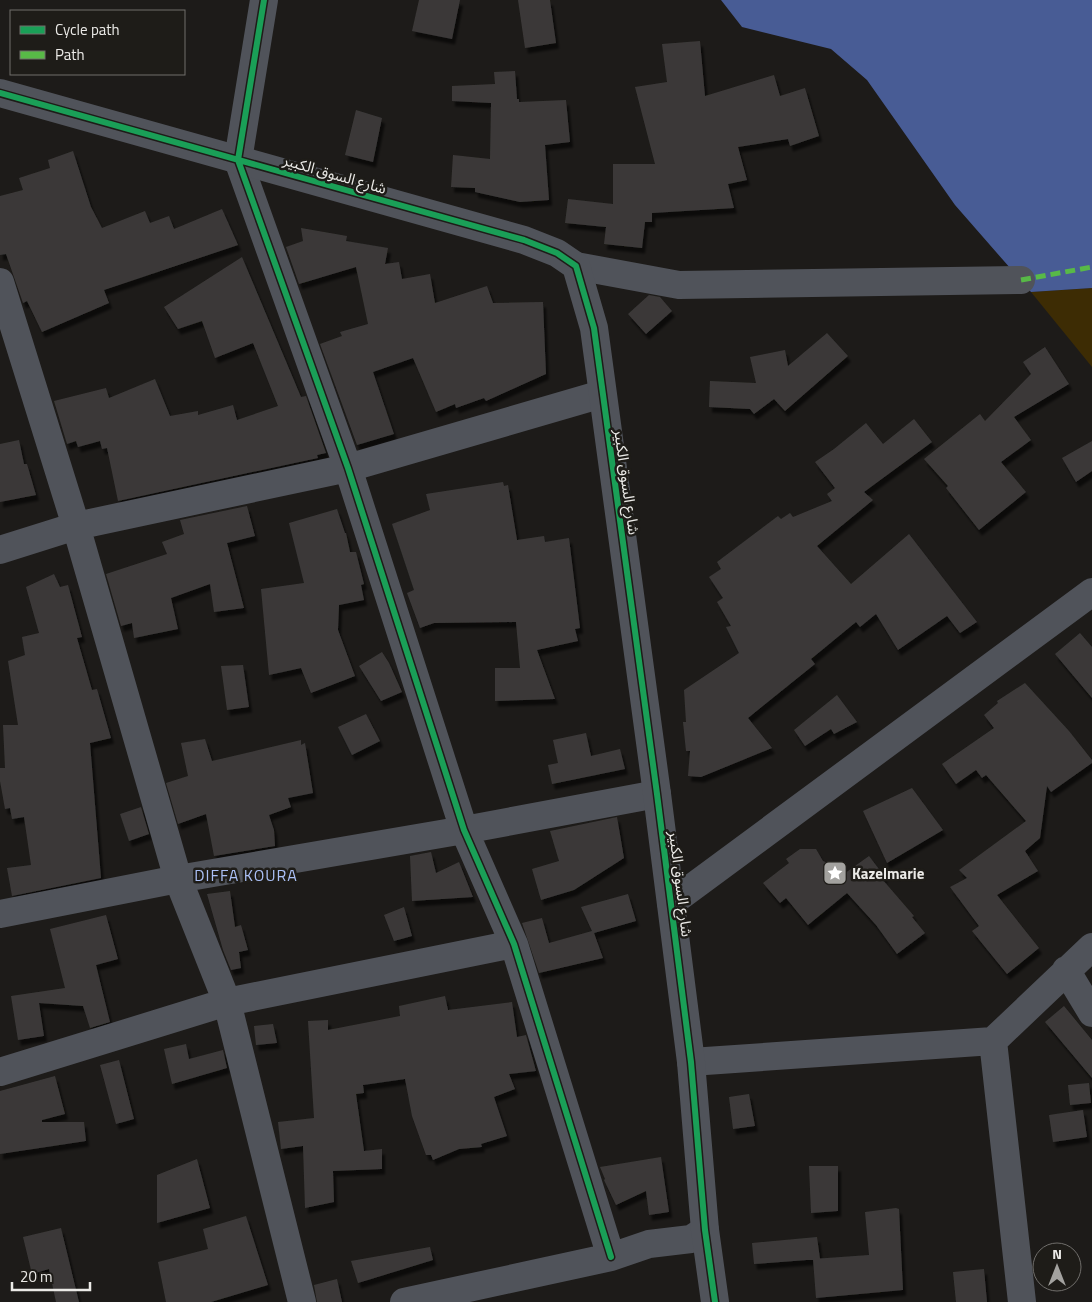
<svg xmlns="http://www.w3.org/2000/svg" width="1092" height="1302" viewBox="0 0 1092 1302" font-family="'Titillium Web','Noto Sans Arabic',sans-serif">
<style>
.green{fill:#3d2c04}
.water{fill:#485c95}
.building{fill:#3b3938;filter:url(#shadow)}
.lines{fill:none;stroke-linecap:round;stroke-linejoin:round}
.minor{stroke:#50535a;stroke-width:28}
.tertiary{stroke:#50535a;stroke-width:28}
.quiet{stroke:#58b947;stroke-width:5;stroke-dasharray:10 5;stroke-linecap:butt}
.cycleway-casing{stroke:#1e1c18;stroke-width:9}
.cycleway{stroke:#1a9f57;stroke-width:6}
.labels{text-anchor:middle;dominant-baseline:central;stroke-width:5;stroke-linejoin:round;paint-order:stroke}
.street-label{font-size:15px;fill:#ebeae7;stroke:#1e1c18}
.poi-label{font-size:15px;font-weight:bold;fill:#ebeae7;stroke:#1e1c18;text-anchor:start}
.neighbourhood-label{font-size:16px;letter-spacing:1px;fill:#abc0f6;stroke:#1e1c18}
</style>
<defs>
<filter id="shadow"><feDropShadow dx="3" dy="5.5" stdDeviation="1" flood-color="#0009"/></filter>
</defs>
<rect width="100%" height="100%" fill="#1d1b19"/>
<path class="green" d="M1092,288V367L1031,292Z"/>
<path class="water" d="M721,0H1092V288L1031,292L955,205L867,80L831,49L742,27Z"/>
<path class="building" d="M419,0H460L452,39L412,31Z
M518,0H550L556,43L525,48Z
M700,41L705,96L774,75L780,96L805,88L819,136L790,146L788,139L738,147L747,180L728,184L734,208L652,213V222H645L642,248L604,244L606,227L565,223L568,199L613,204V164H655L635,87L667,82L662,44Z
M515,71L517,99H519V102L566,100L570,142L545,145L549,200L520,202L475,192V188L451,187L453,155L490,159L491,103L452,101V86L495,84L494,72Z
M356,110L382,118L373,162L345,155Z
M73,151L91,207L102,228L145,211L150,223L169,216L174,229L222,209L238,245L104,290L109,303L42,332L27,301L23,303L6,254L0,255V196L23,190L19,178L50,168L48,160Z
M301,228L347,236L346,241L388,248L385,264L399,262L402,279L430,274L435,303L487,286L493,303L543,302L546,374L486,401L484,398L456,408L455,404L436,412L413,358L373,372L394,434L357,445L320,344L342,336L340,332L368,324L356,267L299,284L286,247L303,241Z
M242,257L301,397L306,396L326,453L317,455L318,458L118,501L107,448L102,449L100,441L78,447L76,441L67,444L54,401L106,388L109,398L155,379L170,416L198,411V415L233,405L237,420L278,406L253,343L215,358L202,321L178,329L164,307Z
M649,295L660,297L672,311L646,334L628,314Z
M827,333L848,356L785,411L774,399L754,414L750,409L709,407L710,381L756,383L750,357L785,350L788,366Z
M1045,347L1069,384L1014,417L1031,440L1001,462L1026,492L979,530L946,488L948,486L924,459L980,414L985,421L1031,374L1023,362Z
M914,419L932,442L864,492L873,500L817,546L851,584L909,534L977,622L960,633L947,616L898,650L876,614L860,627L856,622L811,659L815,664L748,718L772,748L701,777L688,776L690,751H686L683,722H686L684,690L739,653L726,627L731,626L717,602L723,598L709,577L721,569L717,562L778,516L781,519L790,513L793,517L832,501L827,494L835,488L815,462L834,449L866,423L883,444Z
M19,440L24,464H27L36,495L0,502V444Z
M1092,441V471L1076,482L1062,458Z
M503,482L504,486L508,485L517,540L544,536L545,542L569,538L580,628L575,629L578,641L537,650L555,699L495,701V668H520L516,622L434,623L420,628L407,593L414,590L392,524L430,510L426,494Z
M247,506L255,536L227,543L244,608L214,612L210,584L171,598L178,629L134,638L132,623L121,626L106,574L167,554L162,542L184,534L180,520Z
M337,509L345,533H346L350,552H356L364,584L361,585L364,600L339,605L338,630L355,676L311,693L301,668L269,675L261,589L304,583L289,523Z
M54,574L60,587L68,585L82,637L77,638L92,690L97,689L111,738L90,743L101,878L12,896L7,868L31,865L24,817L12,819L10,808L5,809L0,781V768H5L3,725H18L8,661L25,655L22,637L39,633L26,587Z
M1080,633L1092,647V698L1055,654Z
M382,652L389,663L402,692L381,701L359,666Z
M243,665L249,707L227,710L221,666Z
M1025,683L1069,731L1092,760V763L1051,792L1047,786L1040,838L1025,851L1038,871L997,895L1039,948L1007,974L972,931L979,926L950,887L967,878L959,870L1026,821L986,775L982,778L976,770L956,784L942,764L994,728L984,715L998,703L997,701Z
M837,695L857,722L834,734L831,729L805,746L794,730Z
M366,714L380,741L352,755L338,727Z
M586,733L591,756L620,749L625,769L552,784L548,765L558,763L553,740Z
M205,739L212,761L301,740V745L305,743L313,793L288,798L291,807L269,815L274,830L275,846L214,856L206,814L178,824L166,783L188,776L181,743Z
M912,788L943,830L887,863L863,811Z
M141,807L149,834L129,841L120,814Z
M617,817L624,858L574,890L541,900L532,869L559,861L550,831Z
M800,849H816L823,861L828,863L841,876L869,856L885,877L882,879L914,916L912,917L925,933L897,954L876,925L847,893L808,925L786,898L780,903L763,883L789,863L786,859Z
M431,852L436,873L459,862L473,897L412,901L410,856Z
M230,891L235,927L241,925L248,950L239,952L241,968L231,970L223,950L207,894Z
M628,894L636,921L594,933L603,958L539,973L522,923L542,918L549,943L592,931L581,907Z
M404,907L412,936L394,941L384,915Z
M106,915L118,959L96,965L110,1022L90,1028L83,1006L39,1003L44,1036L18,1040L11,996L65,988L50,929Z
M445,996L448,1010L512,1002L517,1037L526,1035L536,1071L509,1074L515,1089L494,1097L507,1136L481,1144L482,1147L459,1149L433,1160L431,1155H426L412,1116L405,1079L363,1085L364,1093L356,1094L364,1151L382,1149V1169L333,1171L334,1202L305,1208L303,1146L281,1149L278,1122L314,1118L308,1021L328,1020V1030L400,1016L399,1006Z
M1064,1006L1092,1040V1078L1045,1022Z
M273,1024L277,1043L256,1045L254,1026Z
M186,1044L189,1059L223,1050L227,1068L172,1084L164,1049Z
M119,1060L134,1119L116,1124L100,1065Z
M55,1076L65,1114L42,1120V1122H84L86,1141L0,1154V1091Z
M1089,1083L1091,1103L1070,1105L1068,1085Z
M749,1094L755,1126L733,1129L729,1097Z
M1083,1110L1087,1137L1053,1142L1049,1115Z
M661,1157L669,1212L649,1215L646,1191L616,1205L604,1180L605,1179L600,1167Z
M197,1159L210,1208L157,1223V1175Z
M809,1166H838V1211L811,1213Z
M896,1208L899,1209L903,1290L816,1298L813,1259L869,1255L865,1212Z
M246,1216L268,1285L211,1302H166L158,1262L208,1249L203,1229Z
M61,1228L79,1302H56L49,1269L32,1274L23,1237Z
M817,1237L820,1259L754,1264L752,1243Z
M430,1247L433,1260L358,1283L351,1261Z
M984,1269L987,1302H956L953,1272Z
M337,1279L342,1302H317L314,1285Z"/>
<g class="lines">
<path class="minor" d="M264,0L238,160L348,468L464,830L514,944L611,1257
M576,266L679,285L1021,280
M0,282L76,526L178,879L227,1002L302,1302
M0,550L76,526L348,468L602,394
M671,903L1092,592
M0,914L178,879L464,830L657,794
M1066,970L1092,1013
M691,1062L993,1041
M0,1072L227,1002L514,944
M404,1302L611,1257L649,1244L691,1239L705,1230
M1022,1302L993,1041L1092,947"/>
<path class="tertiary" d="M0,93L524,240L557,253L576,266L594,328L657,794L691,1062L705,1230L715,1302"/>
<path class="quiet" d="M1021,280L1092,267"/>
<g class="cycleway-casing">
<path id="cycleway" d="M264,0L238,160L348,468L464,830L514,944L611,1257
M0,93L524,240L557,253L576,266L594,328L657,794L691,1062L705,1230L715,1302"/>
</g>
<use href="#cycleway" class="cycleway"/>
</g>
<defs>
<g id="sight-square" transform="scale(1.25)"><rect x="-9" y="-9" width="18" height="18" rx="4" fill="#a3a29f" stroke="#1e1c18"/><path d="M0-6L1.8-2.2L6-1.7L2.9 1.2L3.7 5.4L0 3.3L-3.7 5.4L-2.9 1.2L-6-1.7L-1.8-2.2Z" fill="#fff"/></g>
</defs>
<g fill-rule="evenodd">
<use href="#sight-square" x="835" y="873"/>
</g>
<g class="labels">
<g class="street-label">
<text transform="translate(335 174) rotate(16)">شارع السوق الكبير</text>
<text transform="translate(627 482) rotate(82)">شارع السوق الكبير</text>
<text transform="translate(681 884) rotate(83)">شارع السوق الكبير</text>
</g>
<g class="poi-label">
<text x="852" y="873">Kazelmarie</text>
</g>
<g class="neighbourhood-label">
<text x="246" y="875">DIFFA KOURA</text>
</g>
</g>
<rect x="10" y="10" width="175" height="65" fill="#1e1c18" stroke="#706e6b"/>
<rect x="20" y="26" width="25" height="8" fill="#1a9f57" stroke="#706e6b"/>
<text x="55" y="35" font-size="15" fill="#ebeae7">Cycle path</text>
<rect x="20" y="51" width="25" height="8" fill="#58b947" stroke="#706e6b"/>
<text x="55" y="60" font-size="15" fill="#ebeae7">Path</text>
<g transform="translate(1057 1267)"><circle r="24" fill="#1e1c18" stroke="#706e6b"/>
<path d="M0-4L9 19L0 12L-9 19Z" fill="#a3a29f"/>
<text y="-8" font-size="14" font-weight="bold" text-anchor="middle" fill="#ebeae7">N</text>
</g>
<path d="M12 1282v8h78v-8" fill="none" stroke="#ebeae7" stroke-width="2.5"/>
<text x="20" y="1282" font-size="15" fill="#ebeae7" stroke="#1e1c18" stroke-width="4" paint-order="stroke">20 m</text>
</svg>
